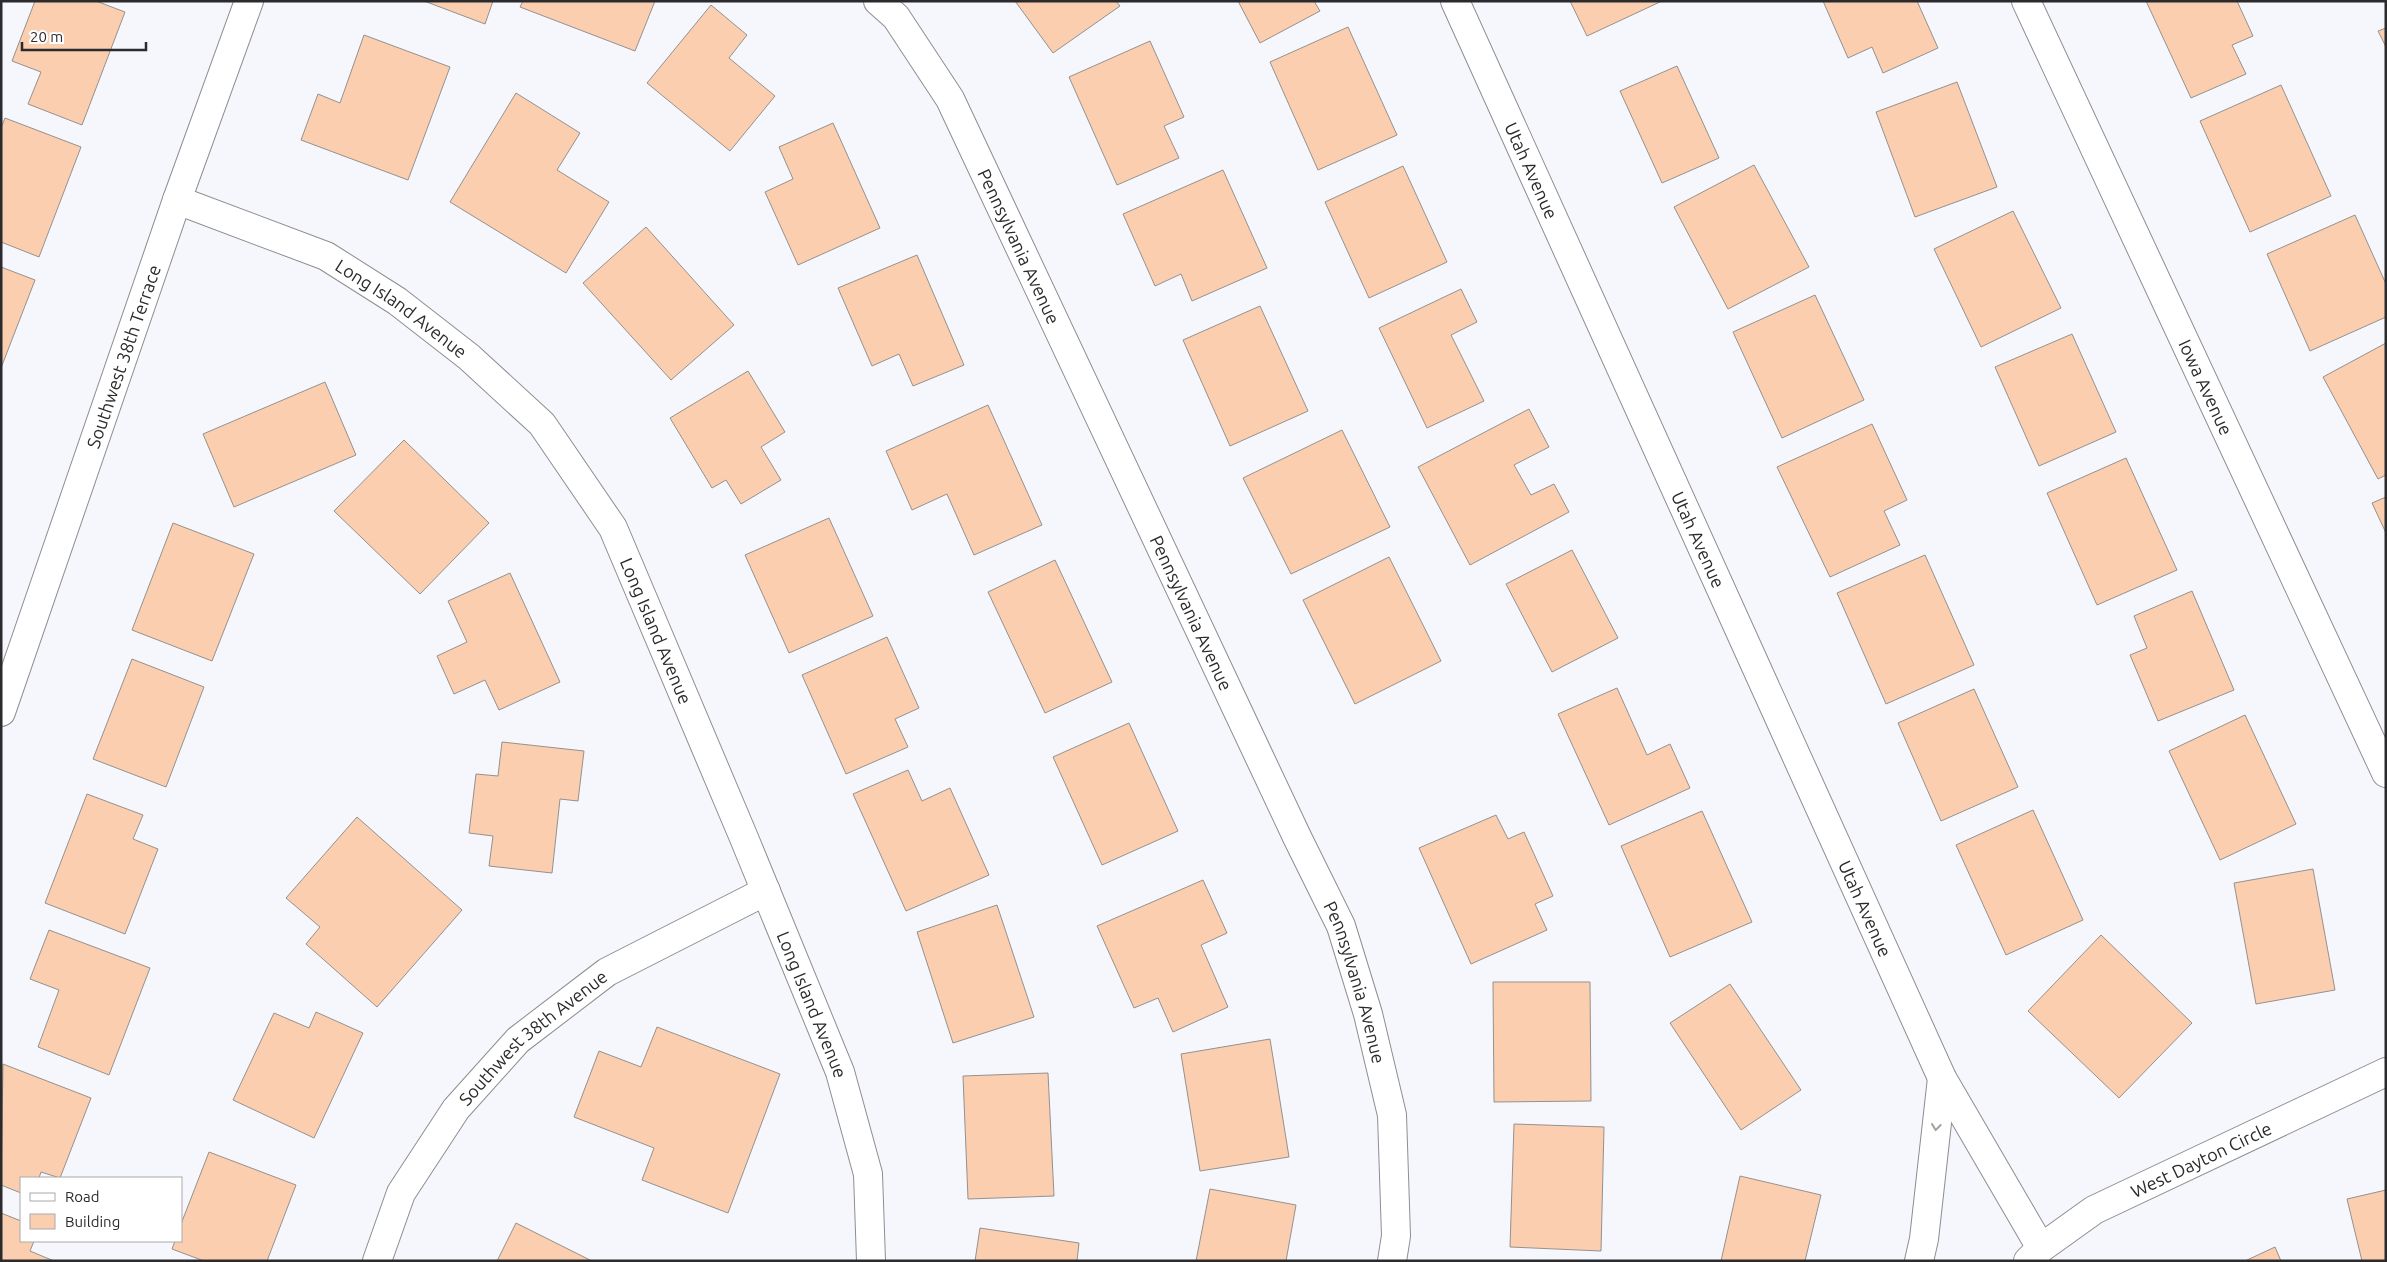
<svg xmlns="http://www.w3.org/2000/svg" width="2387" height="1262" viewBox="0 0 2387 1262" font-family="Ubuntu,sans-serif">
<style>
.building{fill:#faceaf;stroke:#95918e}
.lines{fill:none;stroke-linecap:round;stroke-linejoin:round}
.minor-casing{stroke:#8d8e92;stroke-width:30}
.minor{stroke:#fff;stroke-width:28}
.oneway{stroke:#a0a0a0}
.labels{text-anchor:middle;dominant-baseline:central;stroke-width:4;stroke-linejoin:round;paint-order:stroke}
.street-label{font-size:18px;fill:#2b2b2d;stroke:#fff}
</style>
<rect width="100%" height="100%" fill="#f6f7fc"/>
<path class="building" d="M35,1H96L125,12L82,125L28,104L41,72L12,61Z
M424,1H493L485,24Z
M523,1H655L635,51L520,7Z
M1015,1H1116L1120,6L1053,53Z
M1238,1H1314L1320,11L1260,43Z
M1570,1H1662L1587,36Z
M1823,1H1917L1938,48L1883,73L1872,47L1848,58Z
M2146,1H2237L2253,36L2232,45L2246,74L2191,98Z
M711,5L747,35L729,58L775,96L730,151L647,83Z
M1348,27L1397,135L1318,170L1270,62Z
M2386,28V47L2378,31Z
M364,35L450,67L408,180L301,140L318,94L340,103Z
M1150,41L1184,117L1164,126L1179,158L1117,185L1069,77Z
M1677,66L1719,158L1662,183L1620,91Z
M1957,82L1997,187L1915,217L1876,112Z
M2281,85L2331,196L2250,232L2200,121Z
M516,93L580,133L557,170L609,202L566,273L450,202Z
M5,118L81,147L39,257L1,242V128Z
M833,123L880,228L798,265L765,192L793,179L779,147Z
M1754,165L1809,267L1728,309L1674,207Z
M1403,166L1447,262L1369,298L1325,202Z
M1223,170L1267,268L1192,301L1181,274L1155,286L1123,214Z
M2013,211L2061,308L1981,347L1934,249Z
M2355,215L2386,284V317L2310,351L2267,254Z
M646,227L734,325L671,380L583,283Z
M917,255L964,365L913,386L899,354L872,366L838,288Z
M1,267L35,280L1,368Z
M1461,289L1477,322L1451,335L1484,401L1427,428L1379,328Z
M1815,295L1864,400L1782,438L1733,332Z
M1260,306L1308,411L1230,446L1183,340Z
M2072,334L2116,432L2039,466L1995,367Z
M2386,343V475L2378,479L2323,377Z
M748,371L785,432L761,447L781,480L741,504L726,480L712,488L670,418Z
M325,382L356,455L234,507L203,434Z
M988,405L1042,525L974,555L947,494L912,510L886,451Z
M1529,409L1549,447L1514,465L1531,495L1554,484L1569,512L1470,565L1418,467Z
M1872,424L1907,500L1884,511L1900,545L1830,577L1777,467Z
M1342,430L1390,527L1291,574L1243,478Z
M404,440L489,523L420,594L334,511Z
M2126,458L2177,570L2097,605L2047,493Z
M2386,497V533L2372,503Z
M829,518L873,616L789,653L745,555Z
M173,523L254,554L212,661L132,630Z
M1572,550L1618,638L1552,672L1506,584Z
M1925,555L1974,665L1886,704L1837,593Z
M1389,557L1441,661L1355,704L1303,600Z
M1055,560L1112,682L1045,713L988,592Z
M510,573L560,682L499,710L485,680L454,694L437,656L467,642L448,601Z
M2192,591L2234,690L2158,721L2130,655L2147,648L2134,616Z
M887,637L919,708L895,719L908,747L846,774L802,675Z
M132,659L204,687L166,787L93,759Z
M1617,688L1647,755L1670,744L1690,788L1609,825L1558,714Z
M1974,689L2018,787L1941,821L1898,723Z
M2245,715L2296,824L2220,860L2169,751Z
M1129,723L1178,831L1102,865L1053,757Z
M502,742L584,751L578,801L560,799L552,873L489,866L493,836L469,833L476,774L498,776Z
M908,770L922,801L950,788L989,875L906,911L853,794Z
M87,794L143,815L133,839L158,849L125,934L45,903Z
M2033,810L2083,920L2006,955L1956,845Z
M1702,811L1752,922L1670,957L1621,846Z
M1496,815L1508,839L1524,832L1553,896L1535,904L1547,930L1471,964L1419,848Z
M357,817L462,910L377,1007L306,944L320,927L286,898Z
M2313,869L2335,990L2256,1004L2234,883Z
M1203,880L1227,933L1201,945L1228,1007L1173,1032L1158,998L1134,1008L1097,926Z
M997,905L1034,1017L953,1043L917,932Z
M49,930L150,968L109,1075L38,1047L59,990L30,979Z
M2101,935L2192,1023L2119,1098L2028,1011Z
M1493,982H1590L1591,1101L1494,1102Z
M1730,984L1801,1090L1741,1130L1670,1023Z
M316,1012L363,1033L314,1138L233,1100L274,1013L309,1028Z
M657,1027L780,1074L728,1213L642,1180L654,1148L574,1117L599,1051L641,1067Z
M1270,1039L1289,1157L1200,1171L1181,1054Z
M3,1064L91,1098L60,1178L41,1172L39,1178H21V1193L1,1185Z
M1048,1073L1054,1196L968,1199L963,1076Z
M1514,1124L1604,1127L1601,1251L1510,1247Z
M209,1152L296,1185L267,1261H204L172,1249L175,1241H181V1224Z
M1740,1176L1821,1195L1805,1261H1721Z
M1210,1189L1296,1205L1286,1261H1196Z
M2386,1190V1261H2362L2347,1199Z
M1,1213L21,1221V1241H34L30,1251L54,1261H1Z
M516,1223L592,1261H497Z
M980,1228L1079,1243L1077,1261H975Z
M2275,1247L2281,1261H2245Z"/>
<g class="lines">
<g class="minor-casing">
<g id="minor">
<path id="s1" d="M878,1L896,17L950,99L1297,837L1341,926L1368,1014L1392,1115L1396,1236L1392,1261"/>
<path id="s2" d="M1455,1L1942,1078L2041,1248"/>
<path id="s3" d="M2026,1L2386,773"/>
<path id="s4" d="M177,200L326,256L397,301L469,357L542,424L613,528L744,838L840,1072L868,1174L871,1261"/>
<path id="s5" d="M1,712L177,200L249,1"/>
<path id="s6" d="M377,1261L401,1193L456,1109L518,1040L607,972L766,891"/>
<path d="M1919,1261L1924,1239L1942,1078"/>
<path id="s7" d="M2028,1261L2041,1248L2094,1210L2386,1072"/>
</g>
</g>
<use href="#minor" class="minor"/>
</g>
<defs><path id="oneway-chevron" d="M-2-3.5L2.5 0L-2 3.5" fill="none" stroke-width="1.6" stroke-linecap="round" stroke-linejoin="round" transform="scale(1.25)"/></defs>
<use class="oneway" href="#oneway-chevron" transform="translate(1936 1127) rotate(97)"/>
<g class="labels">
<g class="street-label">
<text stroke="none"><textPath href="#s2" startOffset="186">Utah Avenue</textPath></text>
<text stroke="none"><textPath href="#s1" startOffset="285">Pennsylvania Avenue</textPath></text>
<text stroke="none"><textPath href="#s4" startOffset="251">Long Island Avenue</textPath></text>
<text stroke="none"><textPath href="#s5" startOffset="376">Southwest 38th Terrace</textPath></text>
<text stroke="none"><textPath href="#s3" startOffset="426">Iowa Avenue</textPath></text>
<text stroke="none"><textPath href="#s2" startOffset="591">Utah Avenue</textPath></text>
<text stroke="none"><textPath href="#s1" startOffset="690">Pennsylvania Avenue</textPath></text>
<text stroke="none"><textPath href="#s4" startOffset="671">Long Island Avenue</textPath></text>
<text stroke="none"><textPath href="#s2" startOffset="996">Utah Avenue</textPath></text>
<text stroke="none"><textPath href="#s1" startOffset="1095">Pennsylvania Avenue</textPath></text>
<text stroke="none"><textPath href="#s4" startOffset="1076">Long Island Avenue</textPath></text>
<text stroke="none"><textPath href="#s6" startOffset="278">Southwest 38th Avenue</textPath></text>
<text stroke="none"><textPath href="#s7" startOffset="202">West Dayton Circle</textPath></text>
</g>
</g>
<rect width="2387" height="1262" fill="none" stroke="#2b2b2d" stroke-width="5"/>
<rect x="20" y="1177" width="162" height="65" fill="#ffffff" stroke="#aaaaab"/>
<rect x="30" y="1193" width="25" height="8" fill="#ffffff" stroke="#aaaaab"/>
<text x="65" y="1202" font-size="15" fill="#2b2b2d">Road</text>
<rect x="30" y="1214" width="25" height="15" fill="#faceaf" stroke="#aaaaab"/>
<text x="65" y="1227" font-size="15" fill="#2b2b2d">Building</text>
<path d="M22 42v8h124v-8" fill="none" stroke="#2b2b2d" stroke-width="2.5"/>
<text x="30" y="42" font-size="15" fill="#2b2b2d" stroke="#ffffff" stroke-width="4" paint-order="stroke">20 m</text>
</svg>
